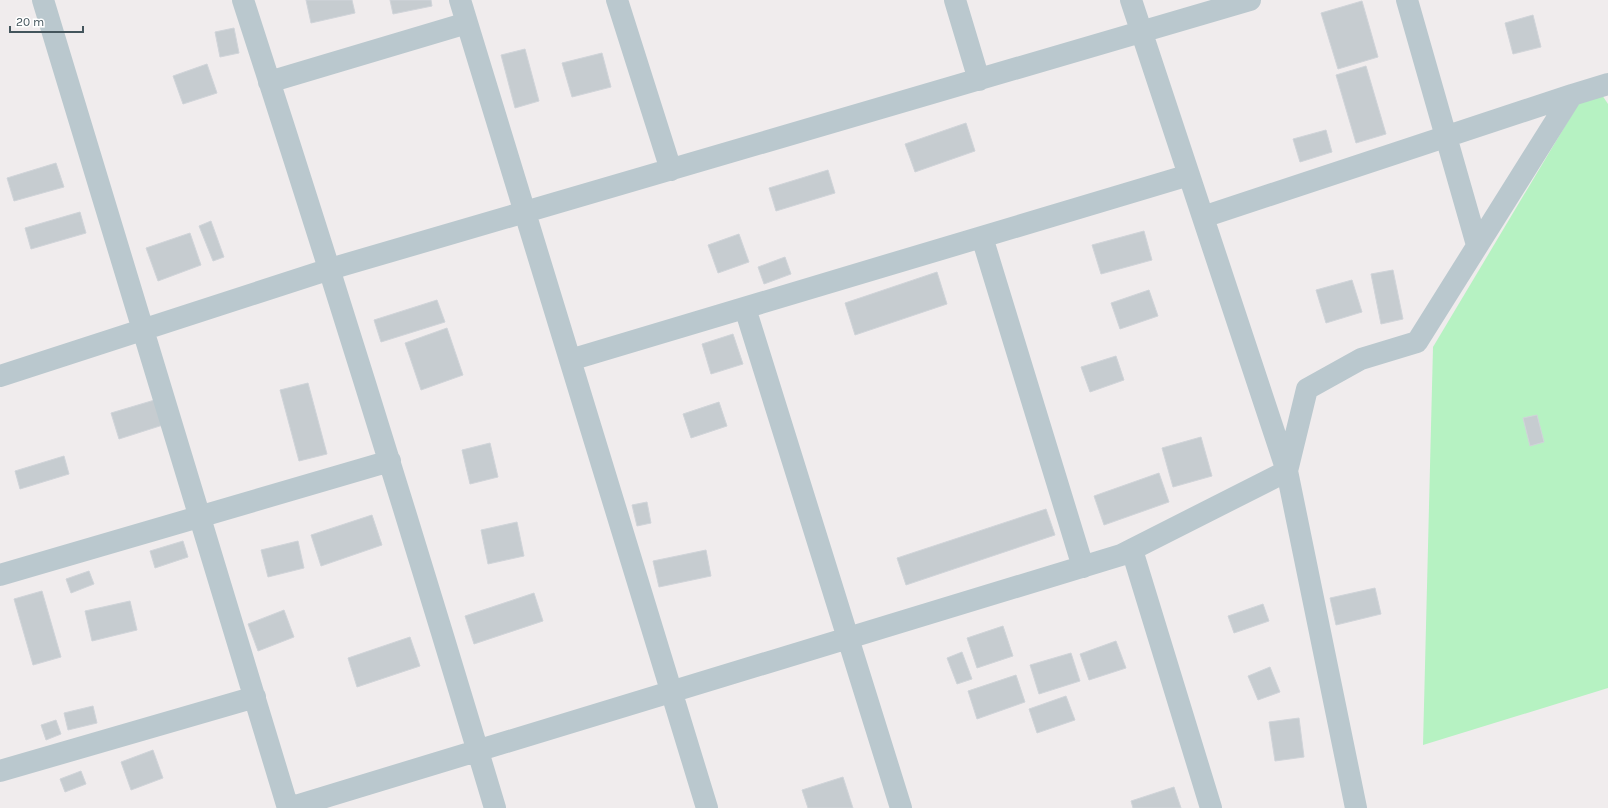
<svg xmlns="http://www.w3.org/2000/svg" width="1608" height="808" viewBox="0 0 1608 808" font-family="Karla,sans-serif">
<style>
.green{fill:#b6f2c2}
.building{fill:#c6ccd0;stroke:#d0d4d9}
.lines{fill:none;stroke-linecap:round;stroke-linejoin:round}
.minor{stroke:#bac8ce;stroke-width:22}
</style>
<rect width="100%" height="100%" fill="#f0eced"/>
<path class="green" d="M1602,95L1608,104V688L1423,745L1433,347L1580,101Z"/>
<path class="building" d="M306,0H352L355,13L311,23Z
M390,0H431L432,6L393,14Z
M1362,1L1378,57L1338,69L1321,13Z
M1533,15L1541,47L1513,54L1505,23Z
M234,28L239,53L220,57L215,32Z
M525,49L539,101L515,108L501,55Z
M602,53L611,87L572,97L562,63Z
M207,64L217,93L183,104L173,76Z
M1366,66L1386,134L1356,143L1336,75Z
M966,123L975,151L915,172L905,144Z
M1326,130L1332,152L1300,162L1293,139Z
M56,163L64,187L14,201L7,178Z
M828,170L835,193L776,211L769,188Z
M80,212L86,233L31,249L25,228Z
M211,221L224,257L213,261L199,226Z
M1144,231L1152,260L1101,274L1092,245Z
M190,233L201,265L158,281L146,248Z
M739,234L749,262L718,273L708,245Z
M785,257L791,274L764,284L758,267Z
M1393,270L1403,319L1381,324L1371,274Z
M937,272L947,304L855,335L845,303Z
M1352,280L1362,312L1326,323L1316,290Z
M1149,290L1158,316L1120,329L1111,303Z
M437,300L445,322L381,342L374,320Z
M447,328L463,375L421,390L405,343Z
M733,334L743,364L711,374L702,344Z
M1116,356L1124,380L1090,392L1081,367Z
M308,383L327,454L299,461L280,390Z
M158,399L166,424L119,439L111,413Z
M719,402L727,426L691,438L683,414Z
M1537,415L1544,442L1530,446L1523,418Z
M1201,437L1212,476L1173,487L1162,448Z
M490,443L498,477L470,484L462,450Z
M64,456L69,474L20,489L15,471Z
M1159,473L1169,502L1104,525L1094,496Z
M647,502L651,523L637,526L632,505Z
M1046,509L1055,535L906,585L897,558Z
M372,515L382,545L321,566L311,535Z
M517,522L524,556L488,564L481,530Z
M183,541L188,557L155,568L150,551Z
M298,541L304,568L268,577L261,550Z
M706,550L711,576L659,587L653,561Z
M89,571L94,584L71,593L66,579Z
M1375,588L1381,614L1336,625L1330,598Z
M42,591L61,657L33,665L14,599Z
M534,593L543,621L474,644L465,616Z
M130,601L137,630L92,641L85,611Z
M1263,604L1269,621L1234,633L1228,616Z
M284,610L294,637L258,651L248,624Z
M1003,626L1013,656L977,668L967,638Z
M410,637L420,666L357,687L348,658Z
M1116,641L1126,668L1089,680L1080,654Z
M962,652L972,679L957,684L947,658Z
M1071,653L1080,681L1039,694L1030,665Z
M1270,667L1280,692L1258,700L1248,676Z
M1016,675L1025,702L977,719L968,691Z
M1066,696L1075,720L1037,733L1029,709Z
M93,706L97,723L68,730L64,713Z
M1299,718L1304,757L1275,761L1269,722Z
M56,720L61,734L46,740L41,725Z
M153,750L163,778L131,790L121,762Z
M81,771L86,784L65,792L60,779Z
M843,777L853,808H808L802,790Z
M1174,787L1181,808H1133L1131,801Z"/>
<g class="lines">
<path class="minor" d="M43,0L288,808
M243,0C330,268 414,538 495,808
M460,0L707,808
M617,0L671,170
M955,0L979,80
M1131,0L1287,471L1356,808
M1407,0L1477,245
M269,82L467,23
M1203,217L1572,95L1608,84
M982,237L1083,567
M745,308L901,808
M570,360L1189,175
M0,376L330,269L1250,0
M1132,550L1211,808
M0,575L390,461
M0,771L255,697
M289,808L1121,555L1287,471L1307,389L1361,359L1417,342L1572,95"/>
</g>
<path d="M10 26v6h73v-6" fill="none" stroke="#44555c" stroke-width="2"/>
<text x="16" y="26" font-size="12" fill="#44555c" stroke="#ffffff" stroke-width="3" paint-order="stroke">20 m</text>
</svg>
